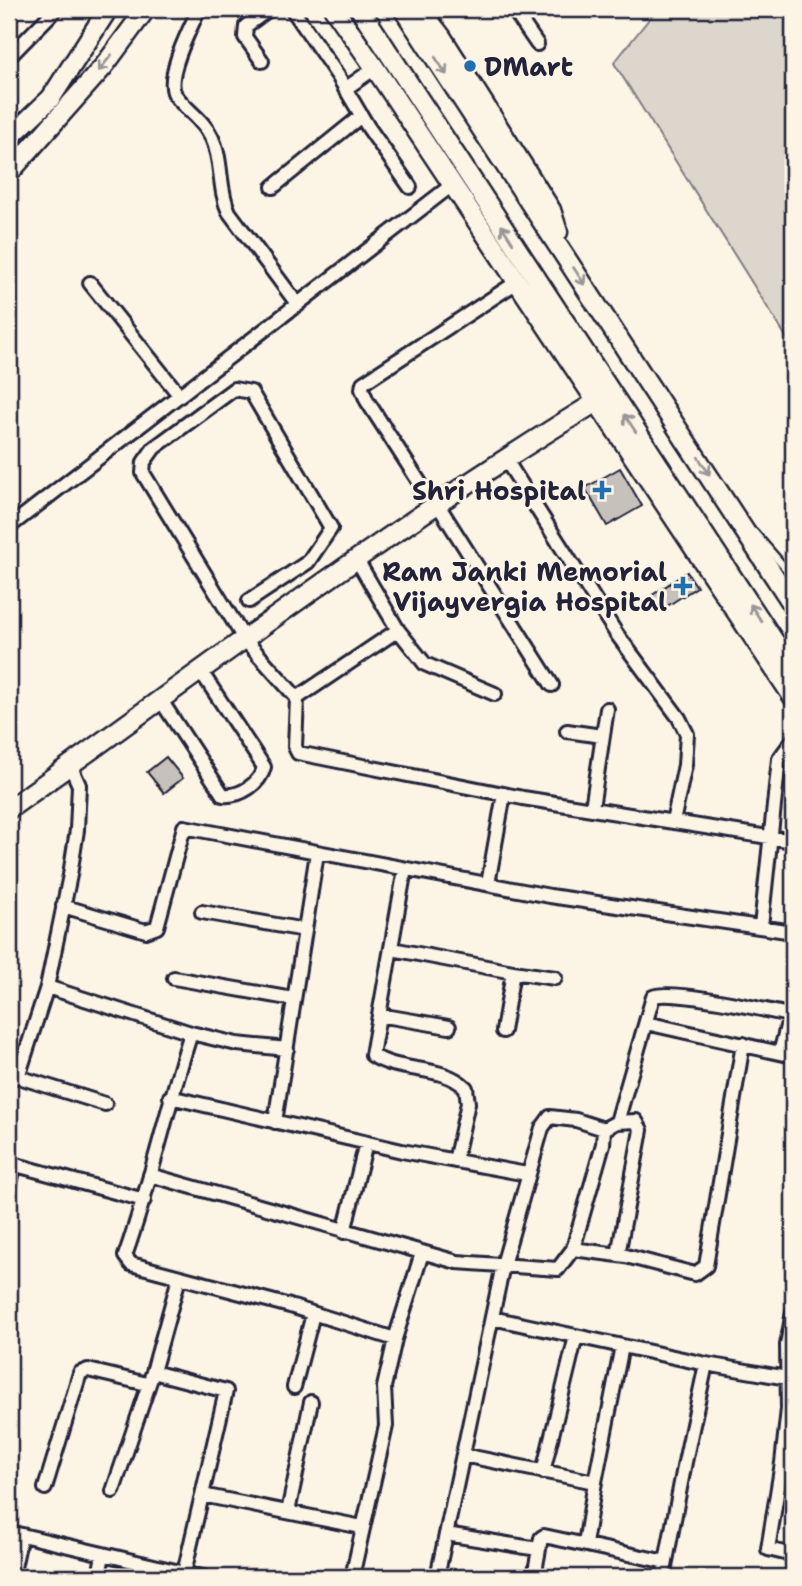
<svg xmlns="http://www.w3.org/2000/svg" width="802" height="1586" viewBox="0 0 802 1586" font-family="'Shantell Sans',sans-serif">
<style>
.green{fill:#dcd6cc;stroke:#7f7c84;stroke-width:2}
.building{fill:#c6c1bb;stroke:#22223b;stroke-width:2}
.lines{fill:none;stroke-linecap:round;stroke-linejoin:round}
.lane-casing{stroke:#22223b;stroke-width:11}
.street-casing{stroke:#22223b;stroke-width:18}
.secondary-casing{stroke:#22223b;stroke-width:23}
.lane{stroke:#fcf5e5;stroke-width:6}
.street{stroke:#fcf5e5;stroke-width:12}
.secondary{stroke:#fcf5e5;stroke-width:18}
.oneway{stroke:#9a9698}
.poi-dot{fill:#1f6fb2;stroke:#fcf5e5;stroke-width:2.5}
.labels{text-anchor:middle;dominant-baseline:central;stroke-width:6;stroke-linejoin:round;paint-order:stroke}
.poi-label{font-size:26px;font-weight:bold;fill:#22223b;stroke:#fcf5e5;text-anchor:end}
</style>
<rect width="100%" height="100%" fill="#fcf5e5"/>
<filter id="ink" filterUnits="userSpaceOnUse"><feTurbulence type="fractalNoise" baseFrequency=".0143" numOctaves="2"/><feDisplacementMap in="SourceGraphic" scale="14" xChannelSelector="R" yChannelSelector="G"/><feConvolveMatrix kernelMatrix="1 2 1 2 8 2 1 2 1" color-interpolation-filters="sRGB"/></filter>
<g filter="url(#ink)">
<path class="green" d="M657,9H793V348L614,63Z"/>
<path class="building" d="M620,468L642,506L607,526L585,488Z
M687,572L697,587L661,610L651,596Z
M166,757L183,778L164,793L147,772Z"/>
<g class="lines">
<g class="lane-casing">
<path id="lane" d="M754,532L793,577"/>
</g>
<g class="street-casing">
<path id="street" d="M199,9C191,27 163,79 176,96C187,111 204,120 212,138C223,161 218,189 229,212L298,305
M292,9L338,76L368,127L410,187
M513,9L537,44
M9,57L56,9
M262,61L245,37L246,26L269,9
M345,89L375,68
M273,187L361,116
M90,283L180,396
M506,460L616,633L679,718L687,734L685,765L673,822
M427,494L367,401L362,389L363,383L517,282
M438,505L552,685
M9,527L452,185
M357,560L398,630L425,664L495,694
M249,601L308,562L331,528L251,392L234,389L154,448L144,462L143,473L245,640L297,698L295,747L298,753L523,798L793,841
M297,698L398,630
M160,699L223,795C240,797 260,784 264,767L200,670
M567,731L602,736
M592,808L607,709
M405,869L372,1055C400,1074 443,1064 466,1088L468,1103L455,1161
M488,884L504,794
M63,906L146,931L157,927L184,827L550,896L793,932
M202,912L305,930
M761,926L779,759L793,740
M392,949L513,972L503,1031
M513,972L555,978
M174,978L293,999
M47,987L191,1033L237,1044L287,1049
M379,1015L449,1027
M646,1023L793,1056
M191,1033C167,1107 151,1183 125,1256L131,1264L290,1306L395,1339L422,1253
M780,1053L790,1015
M9,1074L105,1104
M18,1077L47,987L70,875L77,830L79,785L70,765
M170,1097L402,1151L527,1174
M275,1122L317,853
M617,1122L653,997C668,988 771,1011 793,1016
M9,1163L144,1200
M150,1175L457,1262L558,1269L573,1249L603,1144L604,1129
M9,1190L14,1165
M344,1232L366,1143
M573,1249L626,1256L695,1274L706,1266L743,1044
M793,1312L787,1345L788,1409L782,1463L768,1549L793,1555
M492,1318L706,1364L685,1462L663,1577
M706,1364L793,1379
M294,1387L313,1314
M463,1455L595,1482L585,1544
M543,1472L576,1336
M595,1482L622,1346
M45,1488L80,1373L88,1370L147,1384
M113,1491L153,1372L179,1278
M202,1495L362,1527
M288,1512L311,1402
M9,1532L184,1573L226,1391L153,1372
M446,1534L538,1549
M12,1577L21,1535
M99,1577L103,1554
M183,1577L184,1573L203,1577
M352,1577L386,1426L384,1387L395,1339
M437,1577L503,1265L542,1128L550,1117L576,1120L604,1129L617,1122L636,1121L641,1130L618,1255
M534,1577L541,1538L544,1536L666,1562"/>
</g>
<g class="secondary-casing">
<path id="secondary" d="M334,9L375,68L793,697
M360,9L793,670
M403,9L793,605
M420,9L441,36L551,210L558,232
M9,138L51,98L108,9
M9,173L104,66L146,9
M9,809C206,668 400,520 608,395"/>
</g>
<use href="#lane" class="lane"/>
<use href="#street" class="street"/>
<use href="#secondary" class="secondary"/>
</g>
<defs><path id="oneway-shaft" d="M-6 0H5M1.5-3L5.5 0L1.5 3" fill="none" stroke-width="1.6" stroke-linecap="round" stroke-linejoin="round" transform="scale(1.75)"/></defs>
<g class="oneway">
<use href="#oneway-shaft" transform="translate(105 63) rotate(129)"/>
<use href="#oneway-shaft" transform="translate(441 66) rotate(57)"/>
<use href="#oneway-shaft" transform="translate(507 234) rotate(-123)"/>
<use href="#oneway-shaft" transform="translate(579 276) rotate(57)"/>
<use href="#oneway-shaft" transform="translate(630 423) rotate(-123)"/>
<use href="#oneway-shaft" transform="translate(704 466) rotate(57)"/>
<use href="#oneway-shaft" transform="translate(756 613) rotate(-123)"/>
</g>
</g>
<g class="poi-dot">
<circle cx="470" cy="66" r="7"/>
<path d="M598.5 479.5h7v7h7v7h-7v7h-7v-7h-7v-7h7z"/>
<path d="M679.5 575.5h7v7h7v7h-7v7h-7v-7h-7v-7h7z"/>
</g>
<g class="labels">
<g class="poi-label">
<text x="484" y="66" text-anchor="start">DMart</text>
<text x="586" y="490">Shri Hospital</text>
<text x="667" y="571">Ram Janki Memorial<tspan x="667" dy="30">Vijayvergia Hospital</tspan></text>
</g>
</g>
<rect width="802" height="1586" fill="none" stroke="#fcf5e5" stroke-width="35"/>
<rect x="18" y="18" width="767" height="1551" fill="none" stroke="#22223b" stroke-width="2.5" filter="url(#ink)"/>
</svg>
